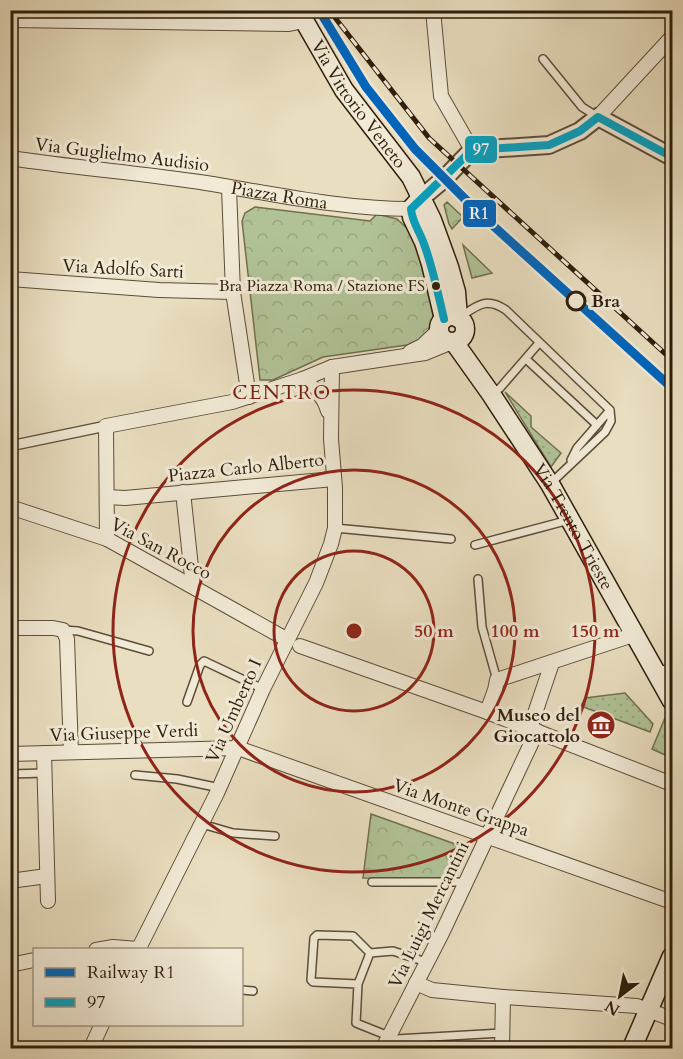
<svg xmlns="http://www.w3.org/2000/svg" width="683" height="1059" viewBox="0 0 683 1059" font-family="Cardo,serif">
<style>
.grass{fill:url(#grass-tufts);stroke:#707050;stroke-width:1.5}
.forest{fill:url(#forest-crowns);stroke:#707050;stroke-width:1.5}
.garden{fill:url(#garden-dots);stroke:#707050;stroke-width:1.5}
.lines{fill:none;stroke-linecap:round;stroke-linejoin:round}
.service-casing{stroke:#5d4d38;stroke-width:10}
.pedestrian-casing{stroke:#5d4d38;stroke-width:12}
.minor-casing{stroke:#5d4d38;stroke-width:16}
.tertiary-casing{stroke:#5d4d38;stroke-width:20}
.secondary-casing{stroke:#2e1d0a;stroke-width:21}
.service{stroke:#f1ead6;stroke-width:7}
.pedestrian{stroke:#f1ead6;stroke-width:9}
.minor{stroke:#f1ead6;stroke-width:14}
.tertiary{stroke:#f1ead6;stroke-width:16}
.secondary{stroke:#f1ead6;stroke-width:18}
.rail-casing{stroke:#2e1d0a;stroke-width:5}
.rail{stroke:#f1ead6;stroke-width:3;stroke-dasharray:9;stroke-linecap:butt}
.bus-1-casing{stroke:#f1ead6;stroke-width:12}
.bus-1{stroke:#02a2c4;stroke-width:8}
.rail-1-casing{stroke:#f1ead6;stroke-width:14}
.rail-1{stroke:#0065bd;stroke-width:9}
.ring{fill:none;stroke:#8f2418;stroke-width:3}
.bus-dot{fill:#2e1d0a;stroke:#f1ead6;stroke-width:2}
.stop-dot{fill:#f1ead6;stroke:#2e1d0a;stroke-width:3}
.labels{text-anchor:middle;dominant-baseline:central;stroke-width:6;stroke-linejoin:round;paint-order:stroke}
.bus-label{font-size:16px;fill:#2e1d0a;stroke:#f1ead6;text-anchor:end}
.street-label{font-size:18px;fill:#2e1d0a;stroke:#f1ead6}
.stop-label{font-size:18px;font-weight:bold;fill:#2e1d0a;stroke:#f1ead6;text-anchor:start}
.poi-label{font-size:18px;font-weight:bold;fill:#2e1d0a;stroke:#f1ead6;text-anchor:end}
.neighbourhood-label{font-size:20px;letter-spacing:1.5px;fill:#7a1f14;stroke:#f1ead6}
.centre{fill:#8f2418;stroke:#f1ead6;stroke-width:3}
.ring-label{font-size:18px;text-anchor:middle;font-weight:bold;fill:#8f2418;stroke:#f1ead6;stroke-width:6;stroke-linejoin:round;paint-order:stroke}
.line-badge{stroke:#f1ead6;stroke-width:2}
.badge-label{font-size:16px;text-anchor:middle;font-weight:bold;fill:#fff}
</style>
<defs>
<pattern id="grass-tufts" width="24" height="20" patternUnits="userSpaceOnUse" patternTransform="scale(1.5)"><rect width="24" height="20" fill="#b1c297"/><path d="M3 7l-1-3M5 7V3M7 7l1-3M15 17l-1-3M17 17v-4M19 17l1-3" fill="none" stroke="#99a681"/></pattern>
<pattern id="forest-crowns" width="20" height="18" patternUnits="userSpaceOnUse" patternTransform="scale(1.5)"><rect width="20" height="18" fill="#b1c297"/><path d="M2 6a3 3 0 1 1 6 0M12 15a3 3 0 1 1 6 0" fill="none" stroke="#99a681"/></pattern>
<pattern id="garden-dots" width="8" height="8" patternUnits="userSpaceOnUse" patternTransform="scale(1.5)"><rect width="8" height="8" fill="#b1c297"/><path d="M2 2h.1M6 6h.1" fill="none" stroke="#99a681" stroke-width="1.8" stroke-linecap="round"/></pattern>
</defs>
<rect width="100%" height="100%" fill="#e9dec0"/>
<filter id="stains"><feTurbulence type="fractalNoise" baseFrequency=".00333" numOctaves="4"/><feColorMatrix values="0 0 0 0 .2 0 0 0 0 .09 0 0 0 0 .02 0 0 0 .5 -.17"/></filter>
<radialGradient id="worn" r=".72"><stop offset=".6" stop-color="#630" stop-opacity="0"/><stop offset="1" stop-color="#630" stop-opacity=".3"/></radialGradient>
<path class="grass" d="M463,245L492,273L472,278Z"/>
<path class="forest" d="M447,202L463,217L452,229L449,224L444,205Z
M255,207L370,221L377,214L397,219L409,230L424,260L435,318L428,334L414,344L323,357L273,380H260L242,221L245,213Z
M665,718L672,726V758L652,749Z
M371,814L469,849L454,879L363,878Z"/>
<path class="garden" d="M505,392L531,416V427L561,453L551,467Z
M625,693L653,724L650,732L581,706L585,698Z"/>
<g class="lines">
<g class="service-casing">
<path id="service" d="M543,59L582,107L598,117
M460,317C478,305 486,297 506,310L610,410L611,421L605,432L550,484
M526,359L597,425
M492,394L500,388L539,343
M571,460L577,448L610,410
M335,528L451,539
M475,545L569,520
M478,579L482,627L497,680
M63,630L78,631L149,651
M187,702L200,665L204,661L263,689
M10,774L45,773
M135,775L177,779L220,788
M202,824L233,833L275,836
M372,882H458L464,885
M426,962L393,951L370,953L358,984L356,1023L396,1039L502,1033
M358,984L313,982L311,980L314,938L317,935L353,936L370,953
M242,990L253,991"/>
</g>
<g class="pedestrian-casing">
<path id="pedestrian" d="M10,446L106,426"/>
</g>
<g class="minor-casing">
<g id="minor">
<path d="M433,10L441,96L472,150"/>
<path d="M10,20L289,24L303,21"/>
<path d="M598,117L672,37"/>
<path id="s1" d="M10,158C76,168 141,173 206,183C274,194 341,209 411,209"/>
<path d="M229,188L233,292L249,397"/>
<path d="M10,279L159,290L233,292"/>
<path d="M410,352L422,346L439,330"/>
<path d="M303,379C315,389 324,396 328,411"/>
<path d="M183,492L193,586"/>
<path d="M107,497L125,498L334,479"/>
<path d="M10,507L107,539L286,639"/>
<path d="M107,539L106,426L232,402L303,379L332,367L425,353L452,342"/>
<path d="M10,628H53L63,630L67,639L71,752"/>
<path d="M300,646L487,712L672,784"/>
<path d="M658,674L672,672"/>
<path d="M487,712L495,690L497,680L636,634"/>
<path d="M530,728L552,663"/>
<path d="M44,753L48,901"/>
<path d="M10,754L238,748L672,902"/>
<path d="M10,881L47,876"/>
<path d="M96,950L113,947L138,949"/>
<path d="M138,950L217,793L263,689L316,583L331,544L335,528V488L331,439L332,367"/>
<path d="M10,965L34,960"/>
<path d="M416,983L432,990L503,997L502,1048"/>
<path d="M503,997L637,1006L672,1019"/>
<path d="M91,1048L102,1024"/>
<path d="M383,1048L442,933L537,731"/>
</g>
</g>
<g class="tertiary-casing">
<path id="tertiary" d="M420,199L444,179L472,150L549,145L580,131L598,117L672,157"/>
</g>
<g class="secondary-casing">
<g id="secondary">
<path id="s2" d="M298,10L344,90L411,177L432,220L449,267L456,292L458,318"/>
<path d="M420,199L411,209L412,217L424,242L431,264L444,319"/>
<circle cx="452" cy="329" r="13"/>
<path id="s3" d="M454,342L491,394L550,484L672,701"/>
<path d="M632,1048L672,956"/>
</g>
</g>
<use href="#service" class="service"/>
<use href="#pedestrian" class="pedestrian"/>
<use href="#minor" class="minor"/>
<use href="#tertiary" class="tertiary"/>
<use href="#secondary" class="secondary"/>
<g class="rail-casing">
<path id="rail" d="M329,10L429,138L672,360"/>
</g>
<use href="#rail" class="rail"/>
<g class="bus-1-casing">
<path id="bus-1" d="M444,319C438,294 433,268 424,244C420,232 412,222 411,209L472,150L549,145L580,131L598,117L672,157"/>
</g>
<use href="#bus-1" class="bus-1"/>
<g class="rail-1-casing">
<path id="rail-1" d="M319,10L366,87L415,149L478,212L672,388"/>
</g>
<use href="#rail-1" class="rail-1"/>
</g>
<g class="ring">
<circle cx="354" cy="631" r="80"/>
<circle cx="354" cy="631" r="161"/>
<circle cx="354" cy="631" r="241"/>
</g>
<defs>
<g id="museum-disc" transform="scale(1.5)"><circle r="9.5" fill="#8f2418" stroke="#f1ead6"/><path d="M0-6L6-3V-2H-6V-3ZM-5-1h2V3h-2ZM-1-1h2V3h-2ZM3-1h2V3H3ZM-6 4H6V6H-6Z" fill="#fff"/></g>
</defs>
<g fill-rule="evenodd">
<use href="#museum-disc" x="601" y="725"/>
</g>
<circle class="bus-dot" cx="436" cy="286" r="5"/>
<circle class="stop-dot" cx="576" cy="301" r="9"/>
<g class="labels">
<g class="bus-label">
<text x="425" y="286">Bra Piazza Roma / Stazione FS</text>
</g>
<g class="street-label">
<text stroke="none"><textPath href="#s2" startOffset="112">Via Vittorio Veneto</textPath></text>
<text transform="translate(122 155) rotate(7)">Via Guglielmo Audisio</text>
<text stroke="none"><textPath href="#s1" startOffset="272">Piazza Roma</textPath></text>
<text transform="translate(123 269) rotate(3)">Via Adolfo Sarti</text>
<text transform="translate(246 468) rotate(-6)">Piazza Carlo Alberto</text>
<text stroke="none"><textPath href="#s3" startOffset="220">Via Trento Trieste</textPath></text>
<text transform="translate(161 549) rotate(28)">Via San Rocco</text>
<text transform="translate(234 711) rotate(-66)">Via Umberto I</text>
<text transform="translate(124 733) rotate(-2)">Via Giuseppe Verdi</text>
<text transform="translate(461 808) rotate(19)">Via Monte Grappa</text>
<text transform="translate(429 915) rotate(-64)">Via Luigi Mercantini</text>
</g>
<g class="stop-label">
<text x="591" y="301">Bra</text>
</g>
<g class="poi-label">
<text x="580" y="715">Museo del<tspan x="580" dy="21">Giocattolo</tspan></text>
</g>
<g class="neighbourhood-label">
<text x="282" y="392">CENTRO</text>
</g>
</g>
<circle cx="354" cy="631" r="9" class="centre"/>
<g class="ring-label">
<text x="434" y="637">50 m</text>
<text x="515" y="637">100 m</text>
<text x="595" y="637">150 m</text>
</g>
<g class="line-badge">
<rect x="464" y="135" width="34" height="29" rx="6" fill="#02a2c4"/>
<rect x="462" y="199" width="35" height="29" rx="6" fill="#0065bd"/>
</g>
<g class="badge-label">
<text x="481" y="155">97</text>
<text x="479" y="219">R1</text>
</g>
<rect width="683" height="1059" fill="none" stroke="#e9dec0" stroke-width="36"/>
<rect x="12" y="12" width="659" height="1035" fill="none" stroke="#2e1d0a" stroke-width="3"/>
<rect x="18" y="18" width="647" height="1023" fill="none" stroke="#2e1d0a" stroke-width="1.5"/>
<rect x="33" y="948" width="210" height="78" fill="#f1ead6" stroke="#a39884" stroke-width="1.5"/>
<rect x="45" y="968" width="30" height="9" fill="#0065bd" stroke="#a39884" stroke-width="1.5"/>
<text x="87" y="978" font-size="18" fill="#2e1d0a">Railway R1</text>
<rect x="45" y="998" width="30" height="9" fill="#02a2c4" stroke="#a39884" stroke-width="1.5"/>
<text x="87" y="1008" font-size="18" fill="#2e1d0a">97</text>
<g transform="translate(620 996) rotate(212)" stroke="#f1ead6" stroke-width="4.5" paint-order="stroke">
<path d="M0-4.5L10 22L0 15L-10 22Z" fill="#2e1d0a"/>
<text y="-9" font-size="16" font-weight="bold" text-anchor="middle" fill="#2e1d0a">N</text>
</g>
<rect width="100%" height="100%" filter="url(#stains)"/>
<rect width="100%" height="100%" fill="url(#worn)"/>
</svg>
